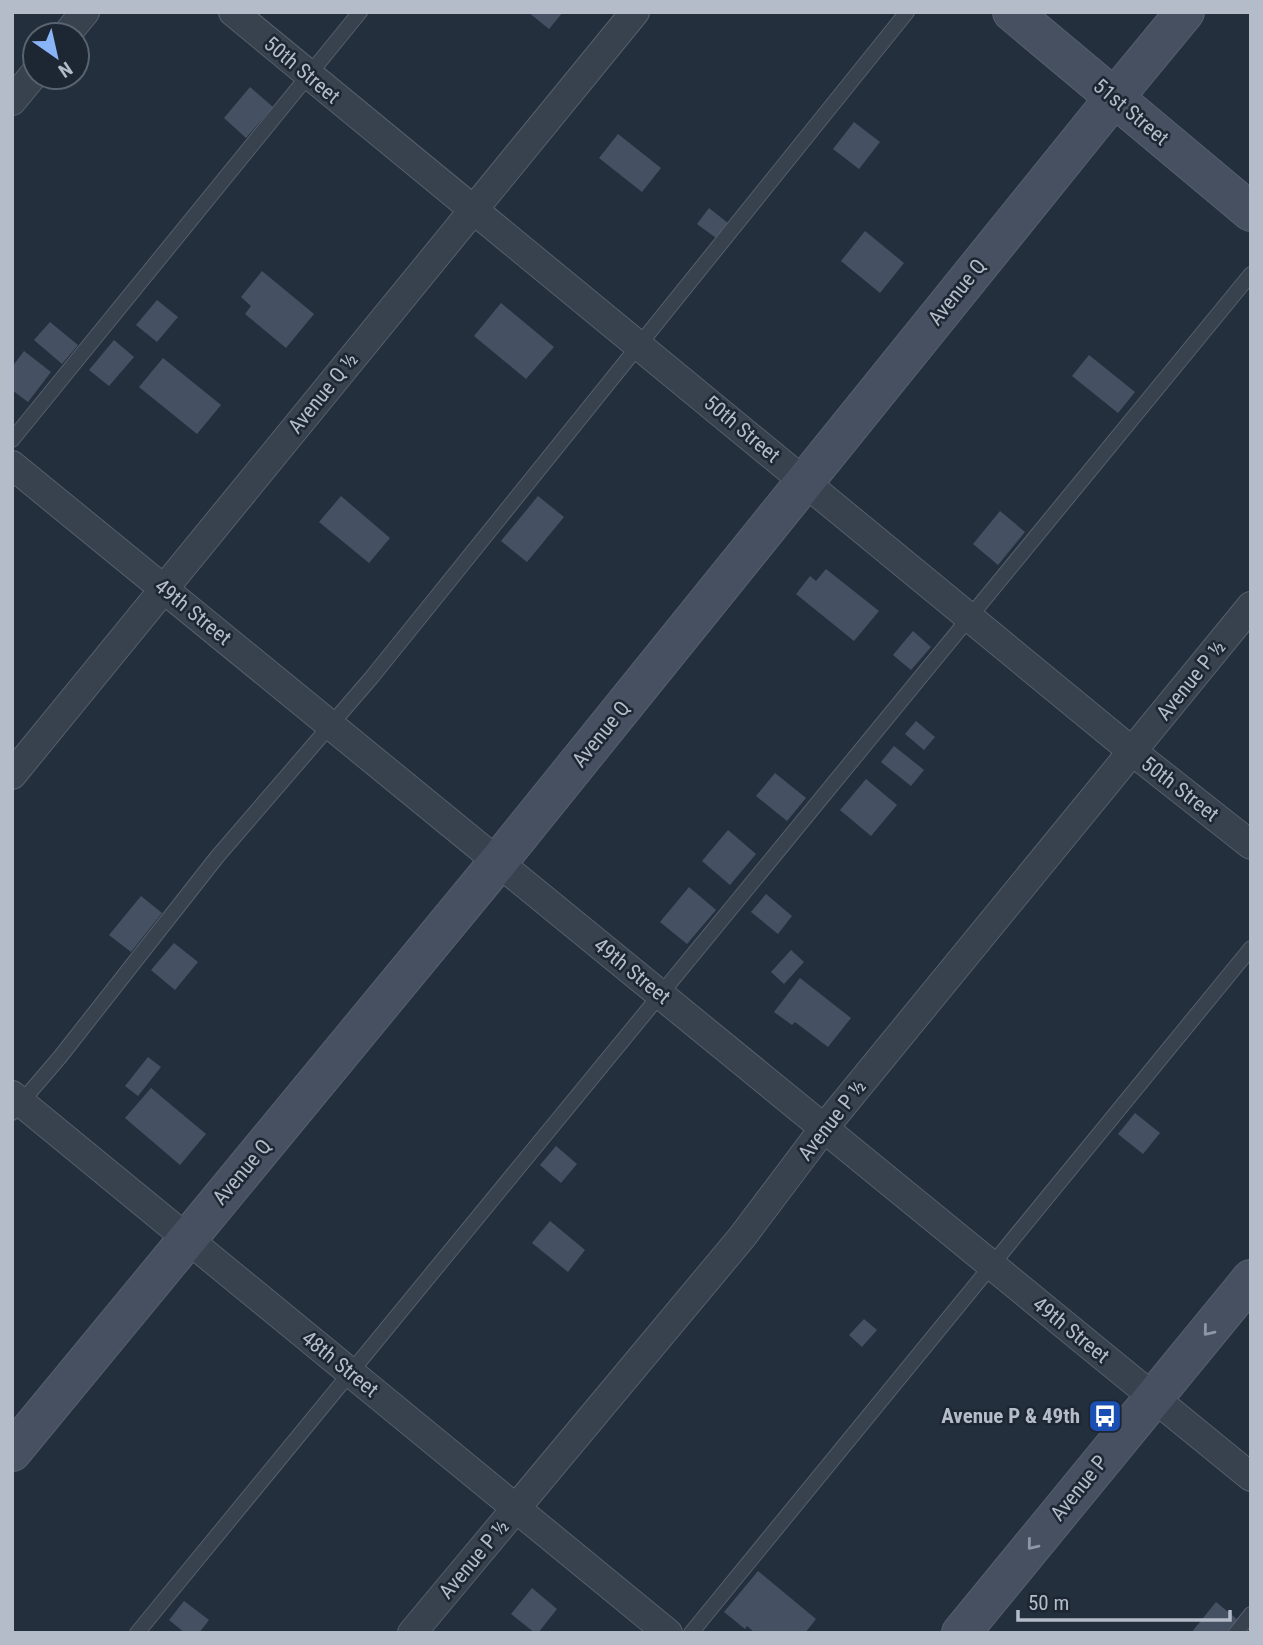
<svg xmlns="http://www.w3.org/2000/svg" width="1263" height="1645" viewBox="0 0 1263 1645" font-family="'Roboto Condensed',sans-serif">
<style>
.building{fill:#455162}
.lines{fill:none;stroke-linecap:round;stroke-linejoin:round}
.lane-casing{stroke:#565f6c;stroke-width:16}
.street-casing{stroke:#565f6c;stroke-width:30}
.secondary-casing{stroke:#565f6c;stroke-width:40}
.lane{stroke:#38414e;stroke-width:14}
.street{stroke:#38414e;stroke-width:28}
.secondary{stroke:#465061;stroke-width:38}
.oneway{stroke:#8e96a5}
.labels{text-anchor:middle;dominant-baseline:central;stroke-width:5;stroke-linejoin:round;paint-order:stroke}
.street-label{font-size:21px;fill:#b4bcc9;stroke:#1d2633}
.poi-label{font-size:21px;font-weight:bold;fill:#b4bcc9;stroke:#1d2633;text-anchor:end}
</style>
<rect width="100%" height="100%" fill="#242f3e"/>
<path class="building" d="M528,12H563L549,29Z
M250,87L273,107L246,138L224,118Z
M854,122L880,142L859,169L833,149Z
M618,134L661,168L642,192L599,158Z
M709,208L728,223L716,238L697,224Z
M865,231L904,263L880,293L841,261Z
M262,271L314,314L286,348L245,314L251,306L241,297Z
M157,300L178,317L157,342L136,325Z
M501,303L554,347L526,379L474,336Z
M50,322L78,345L62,364L34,340Z
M114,340L134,357L109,386L89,370Z
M24,351L51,372L28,402L12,390V367Z
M1089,355L1135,392L1118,413L1072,376Z
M163,358L221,405L197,434L139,387Z
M341,496L390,538L369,563L319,522Z
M538,496L564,517L527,562L501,541Z
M1000,511L1025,532L998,565L973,544Z
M826,569L879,611L854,641L796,594L810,576L816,581Z
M913,631L931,647L911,670L893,655Z
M916,721L935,737L924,750L905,734Z
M894,746L924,770L911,786L881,762Z
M775,773L806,798L787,821L756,796Z
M866,779L897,805L871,836L840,810Z
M728,830L756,854L730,885L702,861Z
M689,887L716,910L687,944L660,922Z
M766,894L792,916L778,934L751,912Z
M141,896L162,913L131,952L109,935Z
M174,943L198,962L175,990L151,970Z
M791,950L804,962L784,984L771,972Z
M800,978L851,1018L828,1047L795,1022L792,1025L774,1012Z
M148,1057L161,1067L138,1096L125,1086Z
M151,1088L206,1134L180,1165L125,1118Z
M1135,1113L1160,1133L1143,1154L1118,1134Z
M556,1146L577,1164L561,1183L540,1165Z
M550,1221L585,1250L568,1272L532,1243Z
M864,1319L877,1330L862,1347L849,1335Z
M758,1571L816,1619L805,1633H755L747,1626L745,1629L724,1612Z
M532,1588L557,1609L538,1633H535L511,1614Z
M184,1601L209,1620L199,1633H185L169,1620Z
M1216,1602L1238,1620L1227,1633H1191Z"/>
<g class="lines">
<g class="lane-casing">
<path id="lane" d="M12,440L360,12
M12,1113L60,1057L217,857L372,677L907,12
M137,1633L1251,274
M691,1633L1251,948
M1236,1633L1251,1614"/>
</g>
<g class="street-casing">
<path id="street" d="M233,12L1133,752L1251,845
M66,35L85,12
M12,101L35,73
M12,465L1251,1477
M12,775L635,12
M12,1095L668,1633
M412,1633L742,1237L824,1128L1251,606"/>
</g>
<g class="secondary-casing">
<path id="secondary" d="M1012,12L1251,212
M12,1452L498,862L1114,98L1185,12
M961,1633L1251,1279"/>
</g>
<use href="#lane" class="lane"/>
<use href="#street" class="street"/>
<use href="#secondary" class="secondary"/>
</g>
<defs><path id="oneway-chevron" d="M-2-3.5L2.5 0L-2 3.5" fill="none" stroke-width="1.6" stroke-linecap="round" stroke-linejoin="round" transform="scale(1.75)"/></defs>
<g class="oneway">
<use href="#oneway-chevron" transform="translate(1208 1331) rotate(129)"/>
<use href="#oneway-chevron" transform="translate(1032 1545) rotate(129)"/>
</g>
<defs>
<g id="bus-square" transform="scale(1.75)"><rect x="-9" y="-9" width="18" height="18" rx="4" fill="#1a4fb4" stroke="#1d2633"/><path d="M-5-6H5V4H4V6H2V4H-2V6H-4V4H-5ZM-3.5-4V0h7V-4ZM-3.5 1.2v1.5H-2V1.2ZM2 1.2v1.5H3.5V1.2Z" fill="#fff"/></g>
</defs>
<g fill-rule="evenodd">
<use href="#bus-square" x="1105" y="1416"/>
</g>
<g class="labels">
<g class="street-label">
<text transform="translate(302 70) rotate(40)">50th Street</text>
<text transform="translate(1131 112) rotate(40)">51st Street</text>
<text transform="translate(957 292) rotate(-51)">Avenue Q</text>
<text transform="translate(323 393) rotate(-51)">Avenue Q ½</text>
<text transform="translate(742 429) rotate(40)">50th Street</text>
<text transform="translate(193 612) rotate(39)">49th Street</text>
<text transform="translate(1191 680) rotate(-51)">Avenue P ½</text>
<text transform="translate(601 734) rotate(-51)">Avenue Q</text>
<text transform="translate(1180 789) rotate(38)">50th Street</text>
<text transform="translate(632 971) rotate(39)">49th Street</text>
<text transform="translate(832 1120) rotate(-52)">Avenue P ½</text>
<text transform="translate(242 1172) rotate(-50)">Avenue Q</text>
<text transform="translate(1071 1330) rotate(39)">49th Street</text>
<text transform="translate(340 1364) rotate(39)">48th Street</text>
<text transform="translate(1079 1488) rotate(-51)">Avenue P</text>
<text transform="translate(474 1559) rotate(-50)">Avenue P ½</text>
</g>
<g class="poi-label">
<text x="1080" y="1416">Avenue P &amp; 49th</text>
</g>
</g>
<rect width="1263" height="1645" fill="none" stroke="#b4bcc9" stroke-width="28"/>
<g transform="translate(56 56) rotate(146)"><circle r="33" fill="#1d2633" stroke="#59626f" stroke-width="2"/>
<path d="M0-5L12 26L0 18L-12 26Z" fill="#8ab4f8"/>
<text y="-10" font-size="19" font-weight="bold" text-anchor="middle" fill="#b4bcc9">N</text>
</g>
<path d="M1018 1610v10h212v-10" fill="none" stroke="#b4bcc9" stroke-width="3.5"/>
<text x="1028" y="1610" font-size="21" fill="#b4bcc9" stroke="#1d2633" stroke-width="5" paint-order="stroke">50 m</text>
</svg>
